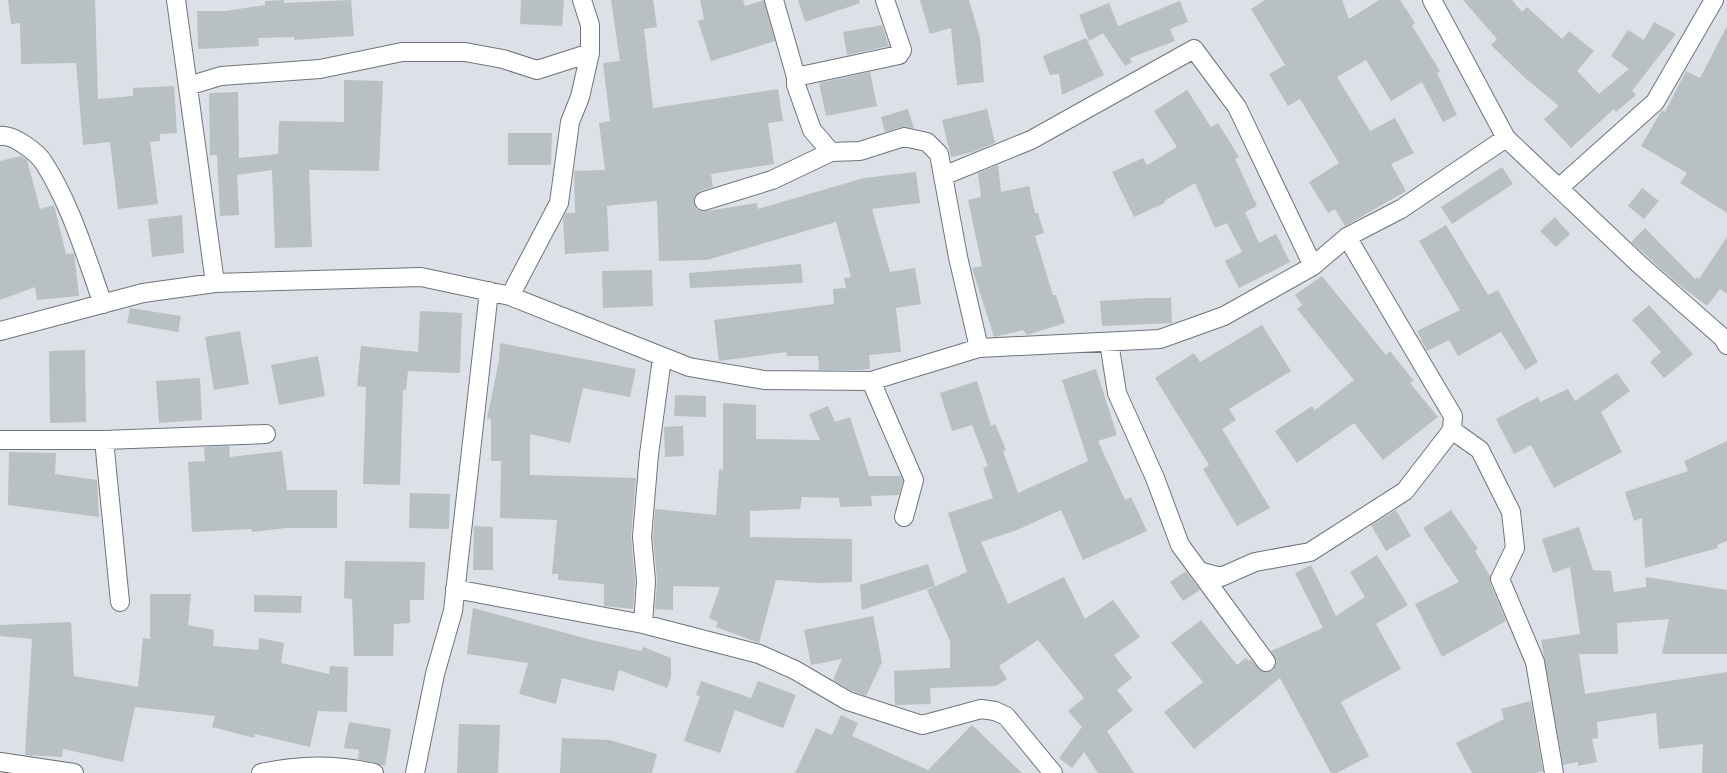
<svg xmlns="http://www.w3.org/2000/svg" width="1727" height="773" viewBox="0 0 1727 773" font-family="'Varela Round',sans-serif">
<style>
.building{fill:#b8c0c4}
.lines{fill:none;stroke-linecap:round;stroke-linejoin:round}
.street-casing{stroke:#6f747a;stroke-width:20}
.street{stroke:#fff;stroke-width:18}
</style>
<rect width="100%" height="100%" fill="#dbe1e7"/>
<path class="building" d="M8,0H95L98,99L133,96V88L174,86L177,133L160,134V141L150,142L158,204L118,209L110,142L83,145L76,63L21,64L20,23L11,24Z
M284,0V3L351,0L354,36L294,40V37L258,38L259,46L198,49L197,11H225L265,5V1Z
M521,0H564L562,26L520,24Z
M611,0H653L657,27L644,29L653,108L778,89L783,121L768,123L774,164L711,174L713,187L700,191L694,198L697,209L707,211L757,203L758,209L864,178L916,172L920,203L872,209L890,272L915,268L921,304L896,308L901,352L869,355L870,369L858,370H819L818,356H787L786,352L719,361L714,320L834,304L833,289L846,288L844,278L851,277L836,222L707,260L659,261L657,201L614,205L607,206L609,251L565,254L563,218L566,213H575L574,171L605,170L599,123L610,121L603,63L620,61Z
M700,0H743L745,6L764,0L775,41L711,61L698,21L704,19Z
M798,0H859L860,3L805,22Z
M920,0H969L980,38L984,82L957,85L951,28L930,34Z
M1265,0H1342L1349,19L1379,0H1400L1415,23L1412,26L1440,71L1437,73L1457,115L1443,122L1422,82L1391,101L1366,60L1337,77L1370,131L1395,118L1414,153L1391,164L1406,191L1345,226L1335,209L1328,213L1309,182L1339,163L1300,99L1288,106L1269,74L1285,65L1251,9Z
M1463,0H1512L1522,12L1527,7L1562,39L1569,31L1594,51L1577,71L1599,94L1629,69L1611,56L1628,30L1644,40L1654,22L1676,34L1632,91L1636,95L1616,112L1614,109L1571,148L1544,119L1559,106L1524,77L1491,45L1497,39Z
M1180,1L1188,22L1170,29L1175,41L1130,58L1132,62L1125,66L1103,33L1089,41L1079,15L1109,3L1118,26Z
M882,25L889,46L847,55L843,32Z
M1727,26V213L1680,183L1687,173L1641,146L1662,110L1665,112L1686,71L1700,78Z
M1086,38L1104,75L1062,95L1059,74L1050,75L1043,56Z
M870,72L877,106L826,116L819,83Z
M344,80L383,81L379,171L309,170L312,247L275,248L272,170L237,175L239,215L220,216L217,155H210L209,93L238,92L239,158L278,154L279,121L344,122Z
M1187,90L1211,127L1218,123L1239,157L1235,159L1257,206L1245,212L1259,243L1276,234L1290,262L1239,288L1225,261L1242,252L1227,223L1215,228L1195,183L1164,201L1165,203L1134,217L1112,172L1143,158L1147,165L1177,147L1154,111Z
M908,109L914,128L901,127L885,132L881,117Z
M987,109L995,143L973,152L951,157L942,120Z
M508,133H552L551,165H508Z
M21,156L27,160L40,209L54,205L66,254L74,253L79,296L37,300L35,287L0,300V161Z
M998,165L1001,192L1029,186L1035,213H1038L1044,233L1035,236L1053,295H1056L1065,323L1027,335L1023,330L994,337L972,268L982,266L968,200L981,197L978,173Z
M1502,167L1513,184L1452,224L1441,207Z
M1642,188L1659,201L1644,219L1628,206Z
M182,215L184,253L152,257L148,219Z
M1555,217L1570,234L1556,247L1540,231Z
M1446,225L1488,295L1498,290L1538,362L1525,370L1501,332L1458,356L1449,340L1427,351L1417,331L1460,310L1419,241Z
M1645,228L1695,279L1697,277L1699,279L1727,237V294L1720,289L1707,306L1678,284L1631,242Z
M801,264L803,283L690,288L689,273Z
M652,270L653,306L603,308L602,271Z
M1322,276L1386,355L1390,351L1414,381L1410,383L1438,417L1383,460L1354,423L1297,463L1275,431L1312,406L1315,410L1354,380L1297,309L1302,305L1295,295Z
M1147,298H1171L1172,323L1102,326L1100,301Z
M1649,305L1693,354L1664,378L1650,362L1661,352L1632,320Z
M130,308L181,316L178,332L127,323Z
M420,311L462,313L460,373L408,371L406,390H403L400,485L363,484L366,387L357,386L361,346L418,352Z
M1262,325L1291,371L1229,409L1236,420L1222,429L1270,508L1237,526L1203,469L1209,465L1155,378L1194,353L1200,362Z
M240,331L249,384L214,390L205,337Z
M500,343L636,369L630,397L583,388L570,443L530,434V475L636,478L631,536L635,581L633,609L604,606V584L558,580V574H552L557,520L500,518L501,461H491V419L487,418L499,361Z
M85,350L86,422L50,423L49,351Z
M318,356L325,396L279,405L271,365Z
M1096,369L1117,435L1098,441L1125,500L1131,497L1147,531L1083,560L1061,510L1017,530L981,542L1008,604L1064,577L1085,619L1113,600L1140,637L1114,655L1132,678L1117,690L1133,710L1107,731L1134,773H1098L1084,752L1072,768L1059,758L1082,727L1068,711L1084,698L1038,640L999,666L1007,679L996,686L930,688L931,704L895,705L894,671L950,668V641L927,590L967,572L948,513L993,498L983,468L988,466L972,425L952,431L940,393L977,381L991,426L995,424L1006,450L1003,451L1018,493L1088,461L1062,380Z
M1617,373L1630,391L1601,412L1622,452L1554,488L1531,445L1514,454L1496,419L1538,397L1540,402L1568,389L1575,401Z
M200,378L202,420L159,423L156,381Z
M675,395L706,396V417L674,416Z
M723,403L756,405V439L820,440L809,414L828,406L835,422L850,417L869,476H901L903,481L899,495L871,496L872,506L840,507L839,498L802,497L800,509L750,511V537L852,539V582L818,583L776,580L759,643L716,627L718,622L709,618L720,587L673,586V610L655,609L657,580L653,537L655,509L716,515L719,469L723,470Z
M683,426L684,456L665,457L664,427Z
M1727,441V541L1717,545L1718,548L1645,568L1642,518L1634,521L1625,492L1688,471L1684,461Z
M229,446L230,457L282,451L287,490H337V528H286L252,532L251,529L192,532L188,462L205,461L204,447Z
M9,452L56,453L55,474L97,480L99,517L8,505Z
M410,493L450,494L449,529L409,528Z
M1396,510L1411,536L1386,551L1371,525Z
M1451,510L1478,549L1475,551L1490,576V583L1506,621L1442,657L1415,604L1459,582L1423,528Z
M474,526L493,527V570H473Z
M1579,527L1593,570L1611,571L1614,592L1646,587V577L1727,590V654H1662L1669,619L1617,623L1618,654H1579L1585,694L1727,672V773H1702L1703,744L1659,749L1656,713L1597,722L1598,738L1592,739L1597,762L1578,766V762L1563,765L1541,640L1580,634L1570,567L1553,573L1542,539Z
M1377,555L1408,605L1376,624L1401,669L1341,702L1369,756L1337,773H1331L1280,678L1194,749L1164,712L1203,682L1171,643L1201,620L1237,665L1246,658L1249,661L1251,660L1261,671H1272L1277,661L1271,651L1323,628L1295,573L1311,565L1336,616L1365,597L1350,572Z
M345,561L425,562L424,600H410V623L394,624L393,656H354L352,599L344,598Z
M928,564L935,586L862,610L860,585Z
M1186,571L1200,590L1183,601L1170,582Z
M150,594H191L188,625L214,630L213,646L258,650L259,638L284,643L281,663L329,674L330,666L348,667L347,712L318,711L310,747L255,734L254,738L212,727L215,716L135,707L123,762L63,749L62,757L25,755L32,639L0,636V625L71,622L74,676L138,687L143,638L150,639Z
M254,595L302,596L301,613L254,612Z
M473,608L592,640L641,651L643,647L671,658V677L667,688L619,670L614,691L562,678L556,704L519,694L528,663L467,654Z
M873,616L882,662L866,696L852,691L833,680L842,659L811,665L804,630Z
M701,681L751,698L758,681L796,695L783,728L735,710L720,753L684,741L700,696L696,695Z
M1531,701L1543,771L1535,773H1472L1456,743L1504,719L1501,709Z
M841,715L858,723L852,736L928,770L972,725L1022,773H795L816,728L832,735Z
M349,722L391,729L385,766L358,759L359,750L344,748Z
M459,724L500,725L498,773H457Z
M562,738L610,740L657,754L652,773H560Z"/>
<g class="lines">
<g class="street-casing">
<path id="street" d="M176,0L215,283
M774,0L796,77V85L812,130L831,152
M1432,0L1506,138L1640,265L1723,338L1727,345
M796,77L899,55L902,50L885,0
M188,86L221,76L320,69L402,52H465L503,59L537,70L590,53
M0,136C13,134 37,152 44,163C71,205 86,257 103,304
M943,176L1031,140L1194,49L1237,107L1313,266
M1560,187L1655,102L1714,0
M704,201L772,180L831,152L860,151L904,137L927,142L939,154L958,257L979,348
M1347,237L1453,416L1452,430L1480,450L1511,512L1515,548L1500,579L1535,662L1554,773
M510,296L559,203L570,122L580,97L590,53V25L582,0
M0,331L143,293L215,283L421,277L510,296L689,367L764,380L871,381L979,348L1160,339L1224,316L1313,266L1347,237L1401,209L1506,138
M1109,342L1117,393L1155,478L1180,545L1266,662
M871,381L914,480L904,517
M0,440H104L266,434
M104,440L120,602
M1202,572L1221,577L1255,562L1310,552L1405,491L1452,430
M455,589L643,624L759,654L795,670L848,701L922,725L981,709L995,711L1006,716L1053,773
M643,624L646,581L642,537L649,454L662,358
M0,762L74,773
M261,773C297,765 337,764 374,773
M415,773L435,674L453,611L489,291"/>
</g>
<use href="#street" class="street"/>
</g>
</svg>
